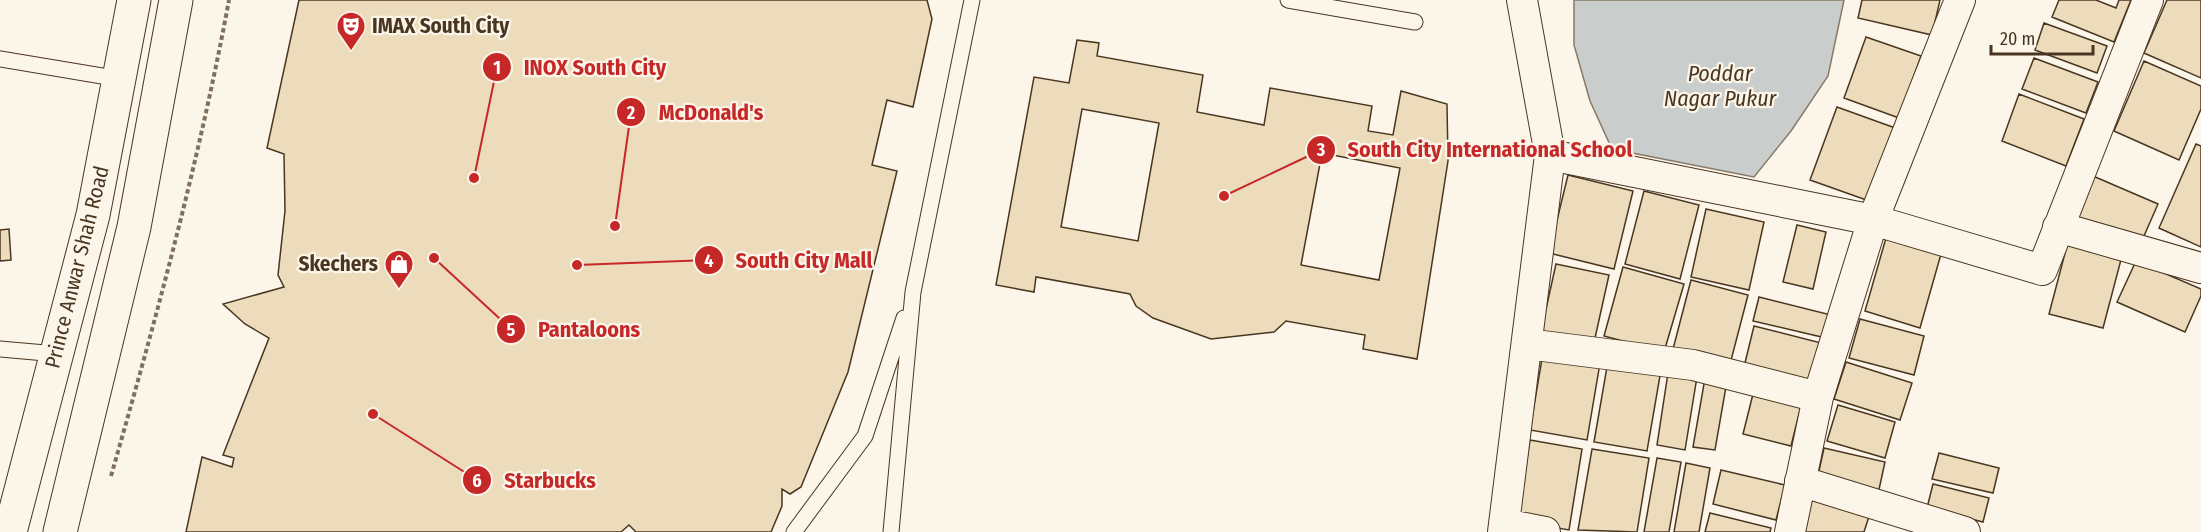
<svg xmlns="http://www.w3.org/2000/svg" width="2201" height="532" viewBox="0 0 2201 532" font-family="'Fira Sans Condensed',sans-serif">
<style>
.water{fill:#c9cecd;stroke:#887966;stroke-width:1.5}
.building{fill:#ecdcbc;stroke:#4a3520;stroke-width:1.5;fill-rule:evenodd}
.lines{fill:none;stroke-linecap:round;stroke-linejoin:round}
.lane-casing{stroke:#4a3520;stroke-width:17}
.street-casing{stroke:#4a3520;stroke-width:32}
.secondary-casing{stroke:#4a3520;stroke-width:35}
.path{stroke:#7f6f5c;stroke-width:4;stroke-dasharray:4.5 3;stroke-linecap:butt}
.lane{stroke:#fbf6e9;stroke-width:15}
.street{stroke:#fbf6e9;stroke-width:30}
.secondary{stroke:#fbf6e9;stroke-width:33}
.labels{text-anchor:middle;dominant-baseline:central;stroke-width:4.5;stroke-linejoin:round;paint-order:stroke}
.poi-label{font-size:21px;font-weight:bold;fill:#4a3520;stroke:#fbf6e9;text-anchor:start}
.street-label{font-size:21px;fill:#4a3520;stroke:#fbf6e9}
.water-label{font-size:22px;font-style:italic;fill:#4a3520;stroke:#fbf6e9}
.leader{fill:none;stroke:#c62828;stroke-width:2}
.callout-dot{fill:#c62828;stroke:#fbf6e9;stroke-width:2}
.mark-label{font-size:18px;text-anchor:middle;font-weight:bold;fill:#fff}
.callout-label{font-size:22px;text-anchor:middle;font-weight:bold;fill:#c62828;stroke:#fbf6e9;stroke-width:4.5;stroke-linejoin:round;paint-order:stroke}
</style>
<rect width="100%" height="100%" fill="#fbf6e9"/>
<path class="water" d="M1574,0H1844L1828,76L1791,131L1754,177L1612,149L1590,101L1574,45Z"/>
<path class="building" d="M299,0H927L932,19L913,107L887,100L872,165L897,171L848,372L801,487L790,494L782,489V506L771,532H636L629,525L621,532H186L202,457L232,467L234,458L223,455L269,338L245,324L223,304L284,287L278,275L285,211L284,154L267,148Z
M1862,0H1940L1932,35L1858,18Z
M2059,0H2096L2116,8L2119,0H2131L2114,42L2052,17Z
M2167,0H2201V78L2144,53Z
M2044,23L2107,46L2097,73L2035,50Z
M1866,37L1921,56L1899,118L1844,98Z
M1077,40L1099,43L1097,56L1203,75L1197,112L1264,125L1270,88L1372,106L1368,131L1393,135L1401,91L1447,104L1448,161L1417,359L1363,349L1365,335L1286,321L1274,332L1211,339L1153,318L1136,306L1130,294L1036,277L1034,292L996,285L1034,77L1069,83ZM1082,109L1159,123L1138,241L1061,227ZM1322,153L1400,168L1379,280L1301,265Z
M2034,58L2098,82L2086,113L2022,89Z
M2144,61L2201,86V109L2179,160L2114,131Z
M2019,94L2084,119L2066,166L2002,141Z
M1837,107L1898,129L1872,202L1810,180Z
M2196,144L2201,146V247L2159,228Z
M1568,175L1633,191L1614,269L1549,253Z
M2093,176L2158,204L2140,245L2076,217Z
M1644,191L1699,205L1680,279L1625,264Z
M1706,209L1764,222L1749,290L1691,277Z
M1797,225L1826,232L1813,289L1783,282Z
M9,229L11,260L0,261V230Z
M1886,238L1941,254L1920,328L1865,311Z
M2069,238L2123,252L2103,328L2049,314Z
M2136,261L2201,289V296L2185,332L2117,302Z
M1556,264L1609,275L1593,347L1540,336Z
M1623,267L1684,284L1664,352L1604,336Z
M1691,280L1748,295L1729,368L1672,353Z
M1759,297L1831,315L1826,338L1753,321Z
M1860,319L1924,336L1914,375L1849,358Z
M1754,326L1825,344L1814,388L1743,371Z
M1544,347L1601,357L1587,440L1530,430Z
M1608,361L1661,370L1647,451L1594,442Z
M1846,362L1912,383L1900,420L1834,399Z
M1668,373L1697,377L1685,450L1657,445Z
M1705,378L1727,381L1715,450L1693,447Z
M1755,386L1803,398L1791,446L1743,434Z
M1838,405L1895,422L1885,458L1827,441Z
M1530,440L1582,449L1569,530L1517,521Z
M1824,448L1885,462L1878,494L1817,480Z
M1592,449L1649,458L1637,532L1578,530Z
M1939,453L1999,468L1993,493L1932,479Z
M1657,458L1681,462L1669,532H1644Z
M1686,463L1710,468L1699,532H1674Z
M1721,470L1785,485L1776,520L1713,504Z
M1933,484L1989,498L1983,522L1927,508Z
M1813,490L1872,507L1864,532H1801Z
M1710,513L1771,528L1770,532H1705Z"/>
<g class="lines">
<g class="lane-casing">
<path id="lane" d="M1288,0L1415,22
M0,59L120,79
M0,349L57,354
M794,532L865,436L904,318
M891,532L913,292L972,0"/>
</g>
<g class="street-casing">
<path id="street" d="M1550,155L1873,220L2042,270L2148,0
M2058,227L2201,268
M1527,344L1693,365L1818,397
M1800,481L1965,532
M1504,524L1545,532
M1503,532L1550,155L1522,0
M1790,532L1818,397L1873,220L1960,0"/>
</g>
<g class="secondary-casing">
<path id="secondary" d="M10,532L93,215L134,0
M60,532L134,227L176,0"/>
</g>
<path class="path" d="M111,476C156,319 199,161 229,0"/>
<use href="#lane" class="lane"/>
<use href="#street" class="street"/>
<use href="#secondary" class="secondary"/>
</g>
<defs>
<g id="theatre-pin" transform="scale(1.5)"><path d="M0 17L-7.5 6A9.5 9.5 0 1 1 7.5 6Z" fill="#c62828" stroke="#fbf6e9"/><path d="M-5-5.5Q0-4 5-5.5V0Q5 5 0 6Q-5 5-5 0ZM-3.3-2.5H-1v1.5H-3.3ZM1-2.5H3.3v1.5H1ZM-2.8 1Q0 5.5 2.8 1Z" fill="#fff"/></g>
<g id="shop-pin" transform="scale(1.5)"><path d="M0 17L-7.5 6A9.5 9.5 0 1 1 7.5 6Z" fill="#c62828" stroke="#fbf6e9"/><path d="M-5-2.5h2.3a2.7 3.5 0 0 1 5.4 0H5L5.5 6h-11ZM-1.5-2.5h3a1.5 2.3 0 0 0-3 0Z" fill="#fff"/></g>
</defs>
<g fill-rule="evenodd">
<use href="#theatre-pin" x="351" y="26"/>
<use href="#shop-pin" x="399" y="264"/>
</g>
<g class="labels">
<g class="poi-label">
<text x="372" y="26">IMAX South City</text>
<text x="378" y="264" text-anchor="end">Skechers</text>
</g>
<g class="street-label">
<text transform="translate(77 267) rotate(-76)">Prince Anwar Shah Road</text>
</g>
<g class="water-label">
<text x="1720" y="73">Poddar<tspan x="1720" dy="25">Nagar Pukur</tspan></text>
</g>
</g>
<path class="leader" d="M474 178L497 67M615 226L631 112M1224 196L1321 150M577 265L709 260M434 258L511 329M373 414L477 480"/>
<g class="callout-dot">
<circle cx="474" cy="178" r="6"/>
<circle cx="615" cy="226" r="6"/>
<circle cx="1224" cy="196" r="6"/>
<circle cx="577" cy="265" r="6"/>
<circle cx="434" cy="258" r="6"/>
<circle cx="373" cy="414" r="6"/>
<circle cx="497" cy="67" r="15"/>
<circle cx="631" cy="112" r="15"/>
<circle cx="1321" cy="150" r="15"/>
<circle cx="709" cy="260" r="15"/>
<circle cx="511" cy="329" r="15"/>
<circle cx="477" cy="480" r="15"/>
</g>
<g class="mark-label">
<text x="497" y="74">1</text>
<text x="631" y="119">2</text>
<text x="1321" y="156">3</text>
<text x="709" y="267">4</text>
<text x="511" y="336">5</text>
<text x="477" y="487">6</text>
</g>
<g class="callout-label">
<text x="595" y="75">INOX South City</text>
<text x="711" y="120">McDonald's</text>
<text x="1490" y="157">South City International School</text>
<text x="804" y="268">South City Mall</text>
<text x="589" y="337">Pantaloons</text>
<text x="550" y="488">Starbucks</text>
</g>
<path d="M1991 45v9h102v-9" fill="none" stroke="#4a3520" stroke-width="3"/>
<text x="2000" y="45" font-size="18" fill="#4a3520" stroke="#fbf6e9" stroke-width="4.5" paint-order="stroke">20 m</text>
</svg>
